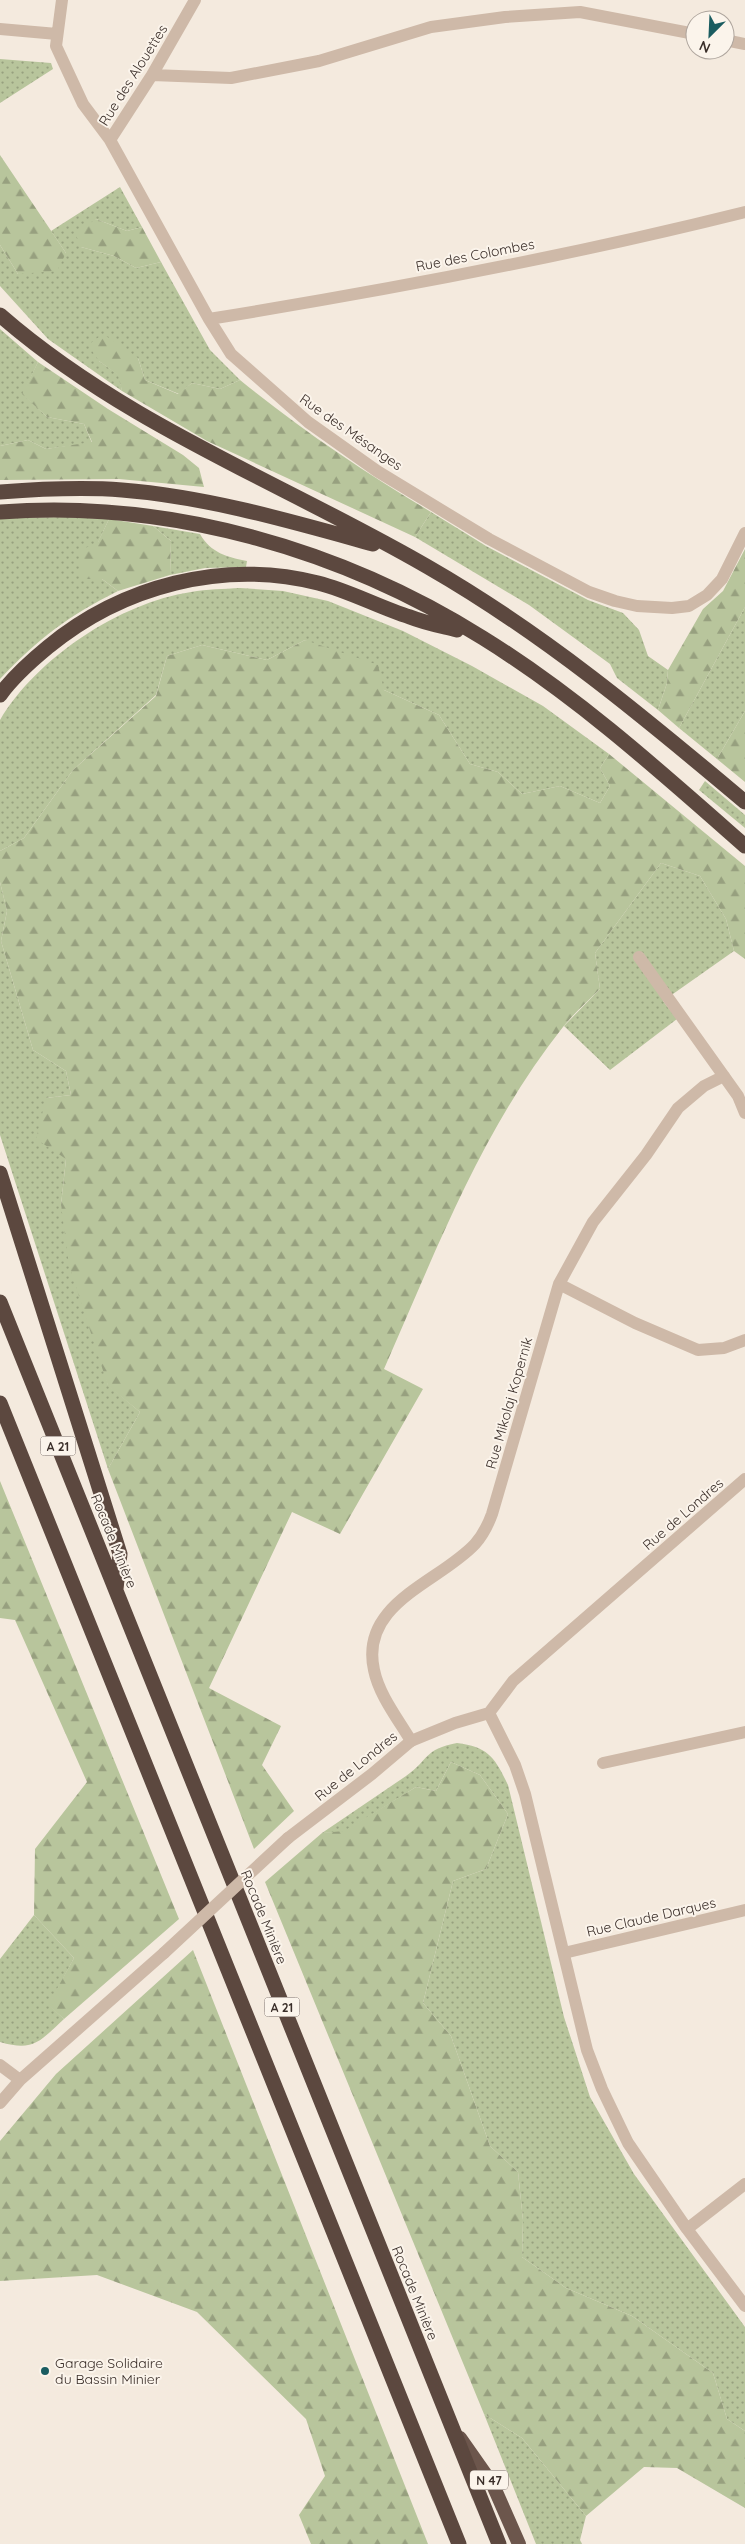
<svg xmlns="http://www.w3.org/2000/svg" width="745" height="2544" viewBox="0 0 745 2544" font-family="Quicksand,sans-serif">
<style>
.grass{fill:url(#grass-dots)}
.forest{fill:url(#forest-firs)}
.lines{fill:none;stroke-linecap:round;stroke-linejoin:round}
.minor{stroke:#ceb9a8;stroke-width:12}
.tertiary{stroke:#ceb9a8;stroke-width:12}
.trunk{stroke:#6c564c;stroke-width:14}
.motorway{stroke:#5c483f;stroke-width:15}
.tertiary-bridge{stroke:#ceb9a8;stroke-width:12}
.poi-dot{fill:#1a5c60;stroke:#fbf4eb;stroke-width:2}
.labels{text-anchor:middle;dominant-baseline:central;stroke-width:4;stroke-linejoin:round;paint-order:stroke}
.shield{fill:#fbf4eb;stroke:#746963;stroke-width:1}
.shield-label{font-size:12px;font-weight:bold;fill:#3a2e29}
.street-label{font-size:14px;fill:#3a2e29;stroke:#fbf4eb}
.poi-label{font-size:14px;fill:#3a2e29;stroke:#fbf4eb;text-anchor:start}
</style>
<defs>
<pattern id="grass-dots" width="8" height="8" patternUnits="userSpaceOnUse" patternTransform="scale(1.25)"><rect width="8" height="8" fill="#b8c59c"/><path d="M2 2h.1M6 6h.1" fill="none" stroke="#97a07f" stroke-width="1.8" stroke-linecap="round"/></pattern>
<pattern id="forest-firs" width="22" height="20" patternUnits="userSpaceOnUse" patternTransform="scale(1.25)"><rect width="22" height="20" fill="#b8c59c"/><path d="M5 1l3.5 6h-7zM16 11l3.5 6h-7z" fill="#97a07f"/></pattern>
</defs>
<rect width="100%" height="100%" fill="#f4eade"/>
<path class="grass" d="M0,59L51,63L53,69L0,103Z
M120,187L142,227L127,231L96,219L81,247L114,256L136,268L161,262L210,350L240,380L220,389L192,383L179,394L145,380L138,358L99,361L119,375L122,391L48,339L0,286V245L18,274L66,253L51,231Z
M0,329L38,362L23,394L47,417L84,424L92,443L46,449L28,440L0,446Z
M431,512L486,546L588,600L623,613L639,630L648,656L668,670L667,683L658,710L617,678L610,664L529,605L415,537Z
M67,517L109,519L81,579H102L118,591C68,616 39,638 0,679V518Z
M153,526L200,534C211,553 227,557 247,561L246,567L205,568L170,575L171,541Z
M240,588L283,591L328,601L403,631L472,666L543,706L609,754L600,768L610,786L600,803L560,786L522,794L498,772L470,764L439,715L384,690L305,640L267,660L202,645L167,656L156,695L73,770L24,838L0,851V720C37,658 119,603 191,592C207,589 224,589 240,588Z
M745,607V711L717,759L679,728Z
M705,781L745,815V828L699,790Z
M661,863L700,876L726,919L734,951L663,1001L677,1019L610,1070L564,1026L600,989L595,953Z
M0,882L7,911L1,941L33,1050L66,1071L71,1095L46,1098L66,1159L61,1205L108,1385L140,1412L108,1469L0,1135Z
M457,1743C489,1747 495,1758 508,1785L564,2017L590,2097L634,2174L745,2327V2431L727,2419L713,2373L632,2316L566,2288L522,2257L523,2220L518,2172L490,2146L451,2036L423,2003L453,1881L486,1869L508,1814L480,1775L451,1762L436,1791L416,1787L344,1832L322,1833C350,1814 378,1795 406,1776C429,1760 424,1749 457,1743Z
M34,1915L74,1958L49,2005L64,2019C40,2041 34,2052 0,2042V1959Z
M484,2414L522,2438L586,2516L580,2540L582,2544H536Z"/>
<path class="forest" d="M0,155L66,253L57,271L18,274L0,245Z
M96,219L127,231L142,227L161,262L136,268L114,256L81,247L75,233Z
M103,334L138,358L145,380L178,394L192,383L220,389L240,380C300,429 364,472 431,512L415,537L207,441L122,391L118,375L99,361L88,345Z
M38,362L108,409L183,455L199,468L204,487L119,479L0,480V446L28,440L46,449L92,442L84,424L47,417L22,394Z
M109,519L153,526L171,541L170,575L118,591L102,579H81L79,551L98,542Z
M745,549V607L679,728L658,710L667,683L668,670L703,609L723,591Z
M305,640L378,665L384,690L439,715L470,764L498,772L522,794L560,786L600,803L610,786L600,768L609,754L745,866V959L734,951L726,919L700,876L661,863L595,953L600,989C588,1001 574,1013 563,1027C482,1129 436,1251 384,1369L423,1389L340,1534L292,1512L209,1688L281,1726L262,1765L294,1811L254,1849L108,1469L140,1412L108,1386L69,1265L61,1205L66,1159L36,1139L46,1098L71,1095L66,1071L33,1050L1,941L7,911L0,882V851L24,838L73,770L156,696L167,656L202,645L267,660Z
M745,711V782L717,759Z
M0,1481L179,1919L64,2019L48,2005L74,1958L34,1915L35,1849L87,1782L15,1620L0,1618Z
M451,1762L480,1775L508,1814L486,1869L453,1881L423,2003L451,2036L490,2146L518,2172L523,2220L522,2257L566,2288L632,2316L713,2373L727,2419L745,2431V2508L677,2468L644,2467L586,2516L522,2438L484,2414L265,1882L322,1833L344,1831L416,1787L436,1791Z
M193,1950L428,2544H311L299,2515L325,2476L306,2419L197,2312L97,2275L0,2281V2141L56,2074Z"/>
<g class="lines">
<path class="minor" d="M62,0L56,46L83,104L110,140L209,319L231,354L308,422L377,471L489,539L589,592L615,601L637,606L672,608L689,606L707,595L722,579L745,533
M0,29L57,34
M725,40L745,44
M152,75L231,78L319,61L431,27L505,17L580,12L695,34
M110,140L152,75L195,0
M209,319C389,290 569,256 745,212
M639,957L738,1096L745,1113
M559,1284L635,1323L698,1350L724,1348L745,1340
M489,1713L515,1765L525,1794L587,2050L602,2089L628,2143L687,2229L745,2306
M411,1741C398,1719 379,1695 374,1670C359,1603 440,1582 475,1544C483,1535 488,1525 492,1514L559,1284L593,1222L646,1155L678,1108L704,1086L724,1076
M603,1763L745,1732
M564,1953L745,1910
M687,2229L745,2184"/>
<path class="tertiary" d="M288,1838L372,1774L411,1741L455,1723L489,1713L513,1681L745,1479
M0,2065L20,2080
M0,2103L20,2080L164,1953"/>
<path class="trunk" d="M460,2438L493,2485L519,2544"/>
<path class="motorway" d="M0,315C126,425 285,484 428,567C543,633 644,717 745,802
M0,492C40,489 82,487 122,490C208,497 290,521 373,544
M0,512C168,499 341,549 483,638C578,697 661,772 745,846
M0,695C13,677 31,661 48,647C122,586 223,559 318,583C350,591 378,607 410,617C425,623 441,626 457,630
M0,1173L120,1554L116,1589
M0,1302L499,2544
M0,1403L459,2544"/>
<path class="tertiary-bridge" d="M164,1953L288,1838"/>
</g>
<circle class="poi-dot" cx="45" cy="2371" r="5"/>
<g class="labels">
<g class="shield">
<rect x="40.5" y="1436.5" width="35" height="19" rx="4"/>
<rect x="264.5" y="1997.5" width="35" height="19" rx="4"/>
<rect x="470" y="2470.5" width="38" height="19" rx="4"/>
</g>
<g class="shield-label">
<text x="58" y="1446">A 21</text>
<text x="282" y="2007">A 21</text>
<text x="489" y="2480">N 47</text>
</g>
<g class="street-label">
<text transform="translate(133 75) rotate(-58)">Rue des Alouettes</text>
<text transform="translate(475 255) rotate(-11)">Rue des Colombes</text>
<text transform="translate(351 432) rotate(35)">Rue des Mésanges</text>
<text transform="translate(509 1403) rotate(-74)">Rue Mikolaj Kopernik</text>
<text transform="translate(683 1514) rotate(-41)">Rue de Londres</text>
<text transform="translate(114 1541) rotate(68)">Rocade Minière</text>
<text transform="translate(356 1766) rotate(-39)">Rue de Londres</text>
<text transform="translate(264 1917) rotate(68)">Rocade Minière</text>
<text transform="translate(651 1917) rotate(-13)">Rue Claude Darques</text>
<text transform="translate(415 2293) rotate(68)">Rocade Minière</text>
</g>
<g class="poi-label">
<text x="55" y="2363">Garage Solidaire<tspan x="55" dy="16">du Bassin Minier</tspan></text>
</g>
</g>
<g transform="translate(710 35) rotate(204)"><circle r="24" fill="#fbf4eb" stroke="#aea59d"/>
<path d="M0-4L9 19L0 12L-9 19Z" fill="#1a5c60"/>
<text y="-8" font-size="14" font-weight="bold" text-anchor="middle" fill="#3a2e29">N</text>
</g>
</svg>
